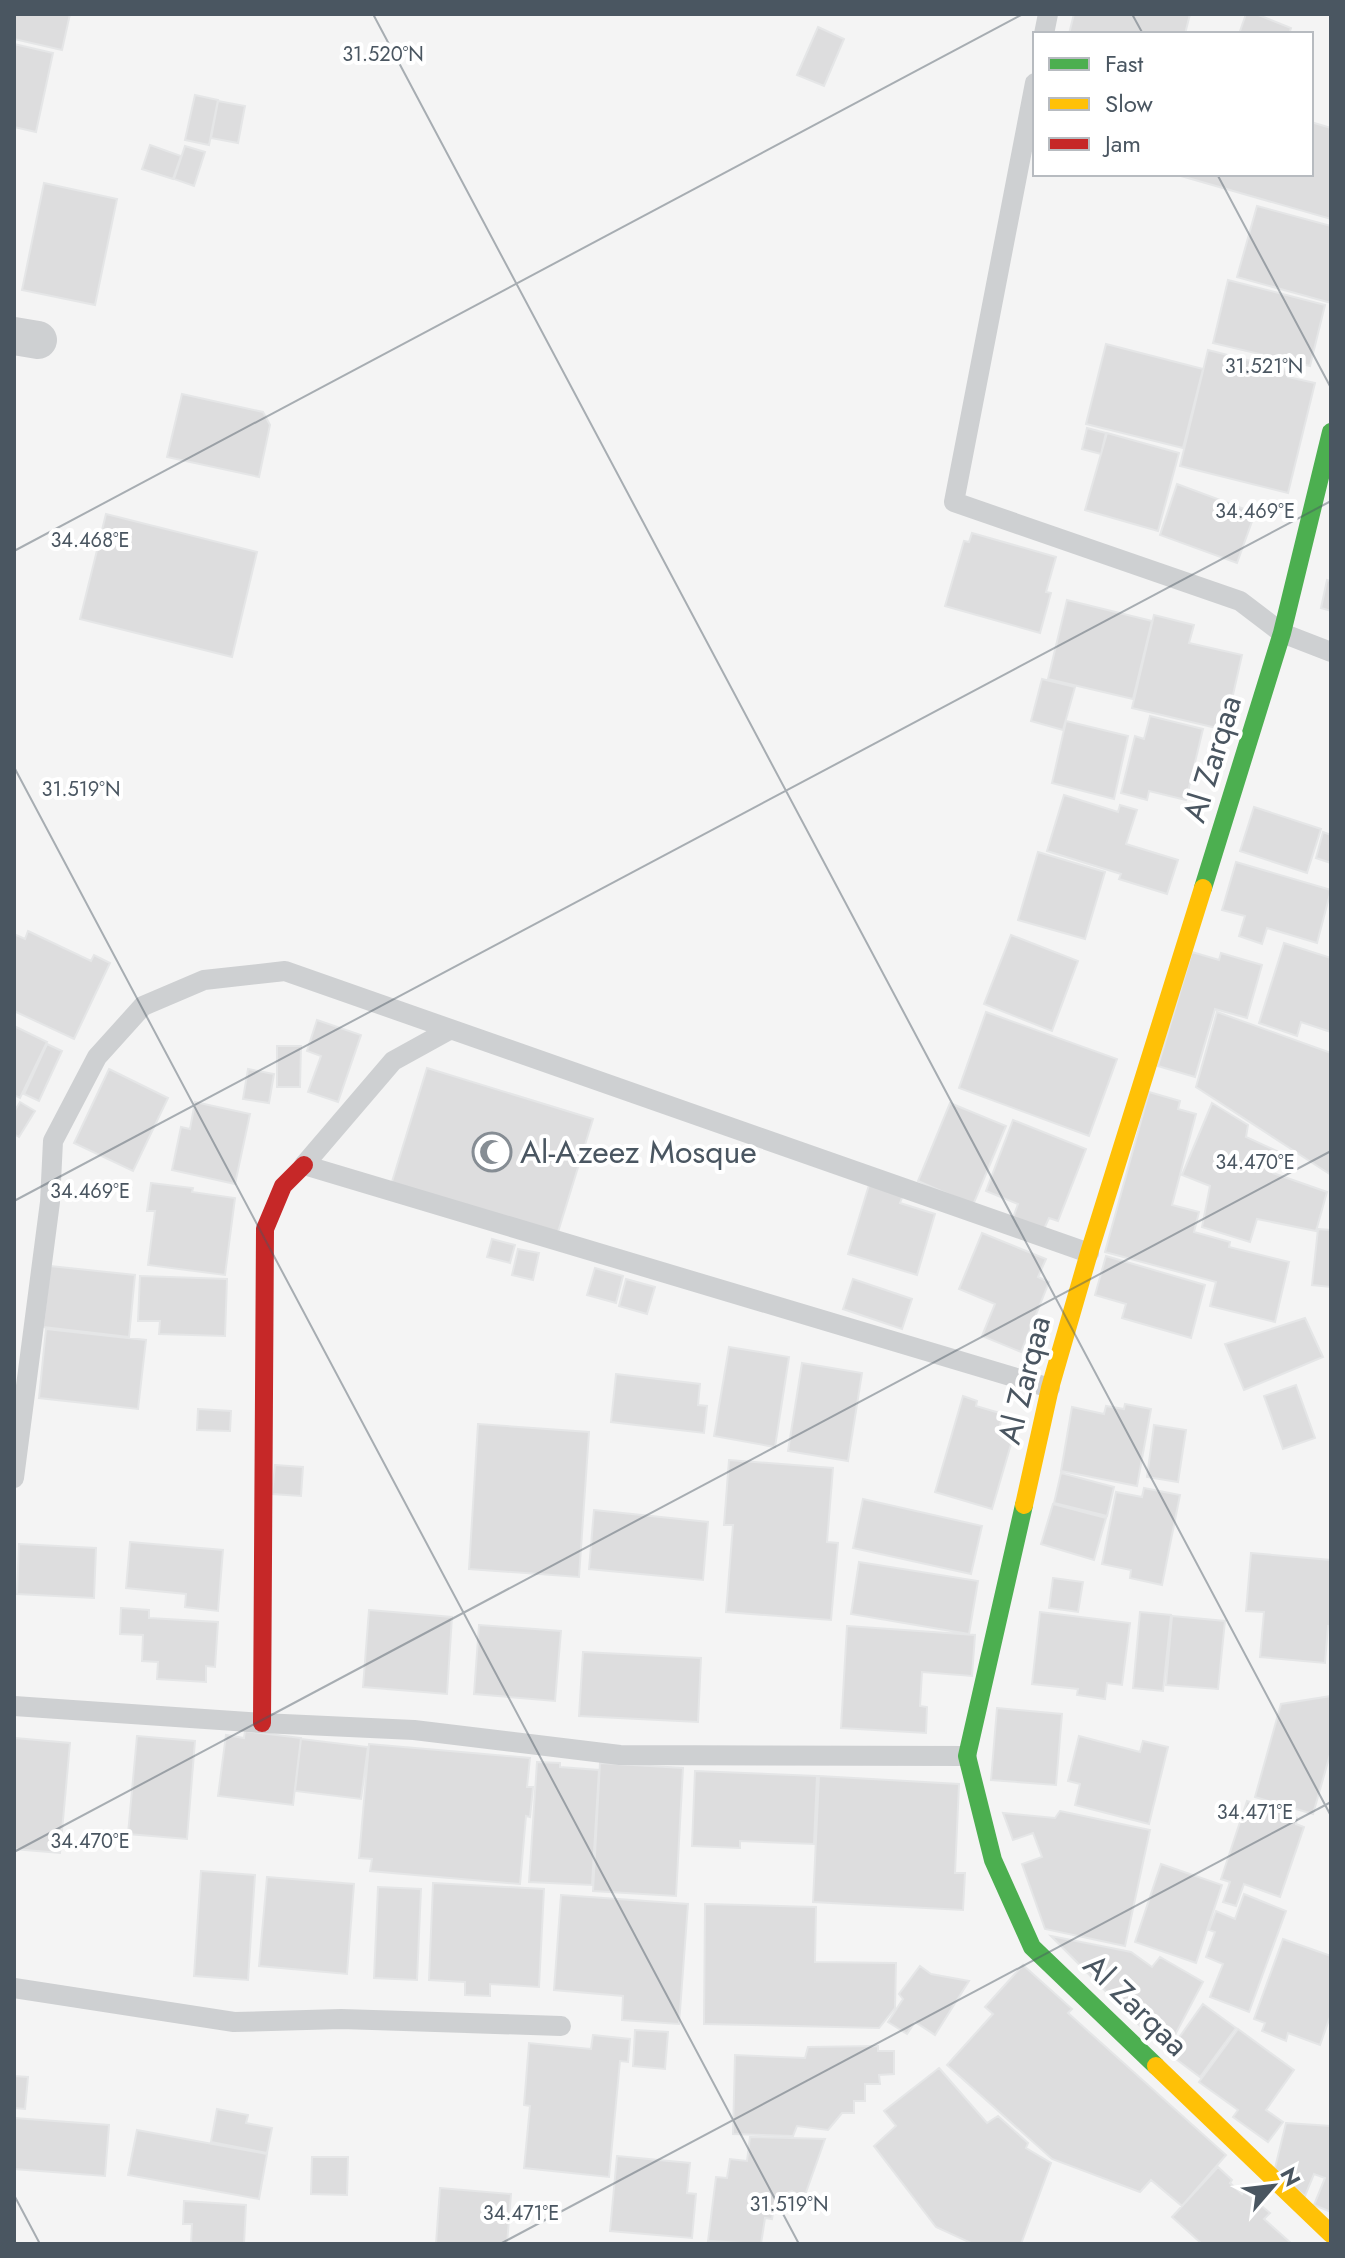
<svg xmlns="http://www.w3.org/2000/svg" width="1345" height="2258" viewBox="0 0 1345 2258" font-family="Jost,sans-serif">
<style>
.building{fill:#ddddde;stroke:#e5e6e7;stroke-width:2}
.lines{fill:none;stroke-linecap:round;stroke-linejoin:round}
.lane{stroke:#ced0d2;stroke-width:20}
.street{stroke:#ced0d2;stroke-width:38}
.fast{stroke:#4caf50;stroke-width:18}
.slow{stroke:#ffc107;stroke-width:18}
.jam{stroke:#c62828;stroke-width:18}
.ticks{fill:none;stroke:#4a5661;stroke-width:2;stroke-opacity:0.45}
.labels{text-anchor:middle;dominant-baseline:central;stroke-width:8;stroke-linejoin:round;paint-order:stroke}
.street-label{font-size:32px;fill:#4a5661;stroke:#fff}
.poi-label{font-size:32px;fill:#4a5661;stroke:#fff;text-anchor:start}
.ticks-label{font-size:20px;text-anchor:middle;fill:#4a5661;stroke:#fff;stroke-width:8;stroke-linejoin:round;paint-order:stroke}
</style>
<rect width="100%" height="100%" fill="#f4f4f4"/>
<path class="building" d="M14,14H70L62,50L14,39Z
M1074,14H1190L1185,34H1069Z
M1246,14H1256L1291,28L1289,34H1239Z
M818,27L844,39L824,86L797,75Z
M14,44L53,53L36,132L14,127Z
M195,95L218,100L209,145L185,140Z
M218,101L245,106L238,143L211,138Z
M1311,122L1331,128V219L1174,174H1311Z
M150,145L181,156L173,179L142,169Z
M185,146L205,152L194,186L174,179Z
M44,183L117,199L95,305L22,290Z
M1257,206L1331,226V303L1237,277Z
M1228,280L1325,305L1310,366L1213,343Z
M1106,344L1203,369L1183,448L1086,424Z
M1208,350L1290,371L1288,377L1315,383L1288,493L1180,466Z
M182,394L263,412L270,425L259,477L167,457Z
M1087,428L1106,433L1101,454L1082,449Z
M1107,433L1179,453L1158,531L1085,510Z
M1177,484L1255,513L1237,563L1160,535Z
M106,514L257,552L232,657L80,619Z
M972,533L1056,557L1046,592L1051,593L1040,633L945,606L964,541L969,542Z
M1327,580L1331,581V611L1321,608Z
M1067,600L1152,621L1133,699L1048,679Z
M1154,615L1194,625L1189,643L1242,655L1225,730L1132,708Z
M1042,679L1075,687L1063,730L1031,721Z
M1150,716L1203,729L1186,800L1149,791L1147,800L1121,793L1135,736L1144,739Z
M1066,721L1128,736L1114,799L1052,783Z
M1064,795L1118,812L1120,805L1137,810L1126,844L1178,860L1167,894L1119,879L1121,874L1047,851Z
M1254,807L1321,829L1307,873L1240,851Z
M1323,832L1331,835V863L1316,858Z
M1038,852L1105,872L1085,939L1018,920Z
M1236,862L1331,890L1317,943L1267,928L1262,944L1239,936L1245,916L1222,910Z
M28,931L91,961L94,955L110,963L74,1039L14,1011V934L25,939Z
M1011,935L1078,961L1052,1031L984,1004Z
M1284,943L1331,958V1032L1301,1022L1297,1036L1259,1023Z
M1192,952L1219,960L1221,953L1262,965L1247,1018L1215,1009L1195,1077L1158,1066Z
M986,1012L1117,1059L1089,1136L959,1088Z
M1217,1012L1331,1053V1175L1196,1087Z
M317,1020L361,1035L338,1102L308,1092L321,1056L307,1051Z
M14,1026L47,1042L20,1098L14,1095Z
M47,1044L62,1051L39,1101L24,1094Z
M277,1046H301L300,1087H277Z
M427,1068L593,1119L558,1232L391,1185Z
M109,1069L168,1098L133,1171L74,1143Z
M248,1069L274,1074L269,1103L243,1099Z
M1149,1092L1180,1101L1178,1109L1196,1114L1172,1205L1199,1212L1194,1232L1230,1242L1229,1247L1289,1262L1275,1322L1210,1306L1216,1282L1105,1252Z
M20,1102L35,1111L19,1137L14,1134V1112Z
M195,1102L250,1114L235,1184L172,1170L181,1127L190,1129Z
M950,1103L1006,1126L973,1205L918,1181Z
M1212,1103L1248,1125L1246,1137L1279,1152L1273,1173L1327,1192L1316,1231L1257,1219L1250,1242L1202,1227L1210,1186L1182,1175Z
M1013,1120L1086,1149L1058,1221L1049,1218L1044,1229L1013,1218L1018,1204L986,1191Z
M151,1183L193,1188L192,1192L235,1198L225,1275L148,1265L155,1211H147Z
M869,1185L903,1195L900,1203L935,1214L917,1275L848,1254Z
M1318,1229L1331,1230V1287L1312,1285Z
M982,1233L1046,1259L1038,1277L1049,1282L1021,1352L982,1336L995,1304L959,1289Z
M492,1239L515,1245L510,1263L487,1257Z
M518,1249L539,1253L533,1280L512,1275Z
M1106,1256L1205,1285L1191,1338L1122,1318L1126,1304L1095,1295Z
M50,1266L135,1275L129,1337L43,1327Z
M595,1268L623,1276L616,1303L587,1295Z
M140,1276L227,1279L225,1336L159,1334L160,1321H138Z
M626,1279L655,1287L647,1314L619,1306Z
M853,1279L912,1299L902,1329L843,1309Z
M1305,1318L1323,1357L1244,1390L1225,1344Z
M46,1329L146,1340L138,1409L39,1398Z
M729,1347L789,1357L775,1447L714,1436Z
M802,1363L862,1373L848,1461L788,1451Z
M616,1374L700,1384L698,1405L707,1406L704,1433L611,1422Z
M1296,1385L1315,1438L1283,1449L1264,1396Z
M963,1396L977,1401L976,1406L1003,1414L999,1429L1014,1434L992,1509L935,1492Z
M1125,1404L1151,1409L1137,1486L1061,1471L1072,1407L1104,1414L1106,1406L1124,1409Z
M198,1409L231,1411L230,1431L197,1430Z
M478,1424L589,1432L579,1577L469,1569Z
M1154,1425L1186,1430L1178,1482L1147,1477Z
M729,1460L833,1468L827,1542L838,1543L831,1620L726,1612L733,1525H724Z
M275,1465L303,1467L301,1496L272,1494Z
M1061,1473L1114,1487L1107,1516L1054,1503Z
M1144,1488L1180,1495L1162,1585L1130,1578L1131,1570L1102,1564L1116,1492L1142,1497Z
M863,1499L982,1526L971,1574L853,1548Z
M1053,1504L1106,1518L1094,1560L1041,1544Z
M594,1510L708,1522L703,1580L589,1569Z
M130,1542L223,1550L218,1611L185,1607L186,1594L126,1588Z
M19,1544L96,1548L94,1598L17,1594Z
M1251,1553L1331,1560V1627L1328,1626L1325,1663L1260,1657L1264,1612L1246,1611Z
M859,1562L978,1581L969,1634L851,1614Z
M1053,1578L1083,1582L1078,1612L1049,1608Z
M121,1608L149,1610V1618L218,1622L215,1667L206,1666V1682L157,1679L158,1662L142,1661L143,1635L120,1634Z
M369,1610L452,1617L447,1694L363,1687Z
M1040,1612L1130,1623L1122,1685L1107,1683L1105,1699L1077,1695L1078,1689L1032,1684Z
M1140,1612L1171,1615L1163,1691L1133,1688Z
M1172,1616L1225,1621L1218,1689L1166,1685Z
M479,1625L561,1631L555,1701L474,1694Z
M847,1626L975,1635L972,1676L922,1672L920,1706L927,1707L926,1733L841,1728Z
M583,1652L701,1658L698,1722L579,1716Z
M1331,1696V1751L1313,1814L1255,1797L1281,1704Z
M997,1708L1062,1714L1056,1785L991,1780Z
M245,1731L301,1738L293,1805L218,1796L226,1735L244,1738Z
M137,1736L195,1741L187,1839L128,1834Z
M1079,1736L1140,1752L1143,1741L1168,1747L1149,1824L1075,1805L1080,1784L1068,1781Z
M15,1738L70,1743L60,1853L14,1849Z
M301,1739L368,1747L361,1799L295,1791Z
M369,1744L530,1758L527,1787H533L530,1817L526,1816L520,1884L370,1871L372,1859L359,1858Z
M537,1762L560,1763V1767L599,1770L592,1885L529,1882Z
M600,1763L683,1768L676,1896L593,1891Z
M695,1771L817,1776L814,1844L740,1841V1848L692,1846Z
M819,1776L959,1784L955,1873H965L963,1910L813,1902Z
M1247,1801L1297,1818L1296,1824L1304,1827L1280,1897L1244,1884L1236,1906L1223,1902L1230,1882L1221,1879Z
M1060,1811L1150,1830L1125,1946L1045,1929L1022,1864L1042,1857L1033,1833L1013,1840L1003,1813L1055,1818Z
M1161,1864L1222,1885L1196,1963L1135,1942Z
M201,1871L255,1875L248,1980L194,1976Z
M267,1877L354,1884L347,1974L259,1966Z
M433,1883L544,1889L539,1987L490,1984V1996L465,1995V1982L429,1980Z
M378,1887L421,1889L417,1980L374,1978Z
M1244,1894L1286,1911L1249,2012L1210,1997L1223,1964L1206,1957L1215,1932L1209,1930L1216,1911L1235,1919Z
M561,1895L688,1904L679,2024L622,2020L623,1996L554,1990Z
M705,1904L816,1907L815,1962L896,1963L895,2008L879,2028L704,2024Z
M1051,1936L1131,1952L1152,1967L1160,1957L1203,1982L1166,2052Z
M1283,1939L1331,1956V2014L1320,2045L1288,2033L1286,2041L1262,2031L1265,2023L1254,2019Z
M1023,1965L1072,2009L1068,2013L1226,2155L1182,2206L1151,2180L1140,2192L1052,2159L947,2065L993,2014L985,2007Z
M920,1966L931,1974L969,1981L935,2035L915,2022L907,2034L888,2022L903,1999L899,1994Z
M1203,2004L1236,2028L1200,2077L1168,2053Z
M1238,2029L1294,2070L1266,2110L1283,2122L1268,2142L1233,2117L1238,2110L1199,2082Z
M635,2030L668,2032L665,2069L633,2066Z
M593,2035L630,2039L628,2062L620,2061L609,2177L524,2168L530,2106L524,2105L529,2043L591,2049Z
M878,2046V2051H894V2074L879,2075L880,2084H865V2101H854V2113H842L828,2130L797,2126L793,2136L733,2134L735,2055L805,2058L808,2047Z
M939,2068L987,2123L998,2116L1028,2143L1026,2148L1051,2163L1021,2244H973L936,2227L874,2146L896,2126L884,2111Z
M14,2076L28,2077L25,2109L14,2108Z
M217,2109L248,2115L246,2123L272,2128L267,2153L211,2142Z
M14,2118L109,2125L105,2176L14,2169Z
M1286,2123L1331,2126V2212L1314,2205L1325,2178L1314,2174L1305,2196L1274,2172Z
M137,2130L267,2154L259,2199L128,2175Z
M750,2137L825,2139L804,2198L792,2191L776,2197L772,2219L765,2218L761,2244L708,2241L716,2177L727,2178L730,2159L747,2161Z
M617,2156L690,2163L687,2193L696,2194L692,2238L610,2231Z
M312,2157H348L347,2195L311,2194Z
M1218,2167L1232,2180L1230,2183L1242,2194L1244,2191L1270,2213L1264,2219L1292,2244H1202L1172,2217Z
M440,2188L511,2194L507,2244H436Z
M184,2201L246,2205L244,2244H191L192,2224H183Z"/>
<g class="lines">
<path class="lane" d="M1044,34L1048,14
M1035,83L954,502L1240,601L1282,633L1331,652
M451,1029L393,1061L304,1165L1050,1388
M14,1478L50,1202L53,1141L97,1057L143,1006L204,980L285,971L1089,1253
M14,1706L262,1723L414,1730L620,1755L967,1756
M14,1988L234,2022L341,2019L561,2026"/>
<path class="street" d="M14,336L38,340"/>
<path class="fast" d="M1203,888L1282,633L1331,432
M1024,1505L967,1756L993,1860L1032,1947L1156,2066"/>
<path class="slow" d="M1024,1505L1050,1388L1089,1253L1203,888
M1156,2066L1331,2234"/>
<path class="jam" d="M262,1723L265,1229L283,1186L304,1165"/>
</g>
<path class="ticks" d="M373,14L1331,1816M1132,14L1143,34M1217,174L1331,388M14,551L1023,14M14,767L799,2244M14,1201L1331,501M14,1852L1331,1151M14,2195L40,2244M500,2244L1331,1802"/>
<defs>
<g id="mosque-ring" transform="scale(2)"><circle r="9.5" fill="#fff" stroke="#868d94" stroke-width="1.5"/><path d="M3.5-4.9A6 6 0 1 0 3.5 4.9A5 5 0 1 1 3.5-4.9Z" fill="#868d94"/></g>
</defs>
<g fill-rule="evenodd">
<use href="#mosque-ring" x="492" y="1152"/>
</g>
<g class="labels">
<g class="street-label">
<text transform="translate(1212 759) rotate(-73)">Al Zarqaa</text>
<text transform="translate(1024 1380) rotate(-76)">Al Zarqaa</text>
<text transform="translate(1136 2005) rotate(44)">Al Zarqaa</text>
</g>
<g class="poi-label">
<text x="520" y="1152">Al-Azeez Mosque</text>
</g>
</g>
<g class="ticks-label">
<text x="383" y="61">31.520°N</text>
<text x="1264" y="373">31.521°N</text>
<text x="1255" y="518">34.469°E</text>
<text x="90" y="547">34.468°E</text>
<text x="81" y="796">31.519°N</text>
<text x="1255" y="1169">34.470°E</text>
<text x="90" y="1198">34.469°E</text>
<text x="1255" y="1819">34.471°E</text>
<text x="90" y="1848">34.470°E</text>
<text x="789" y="2211">31.519°N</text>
<text x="521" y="2220">34.471°E</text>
</g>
<rect width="1345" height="2258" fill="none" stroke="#4a5661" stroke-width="32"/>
<rect x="1033" y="32" width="280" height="144" fill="#ffffff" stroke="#b7bbc0" stroke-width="2"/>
<rect x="1049" y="58" width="40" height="12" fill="#4caf50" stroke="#b7bbc0" stroke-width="2"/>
<text x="1105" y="72" font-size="24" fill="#4a5661">Fast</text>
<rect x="1049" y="98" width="40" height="12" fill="#ffc107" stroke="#b7bbc0" stroke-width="2"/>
<text x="1105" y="112" font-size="24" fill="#4a5661">Slow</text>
<rect x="1049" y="138" width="40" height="12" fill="#c62828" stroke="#b7bbc0" stroke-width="2"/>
<text x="1105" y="152" font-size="24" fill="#4a5661">Jam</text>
<g transform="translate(1273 2186) rotate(62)" stroke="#ffffff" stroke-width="6" paint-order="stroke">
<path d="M0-6L14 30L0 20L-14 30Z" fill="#4a5661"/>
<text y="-12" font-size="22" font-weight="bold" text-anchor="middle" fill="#4a5661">N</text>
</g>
</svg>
